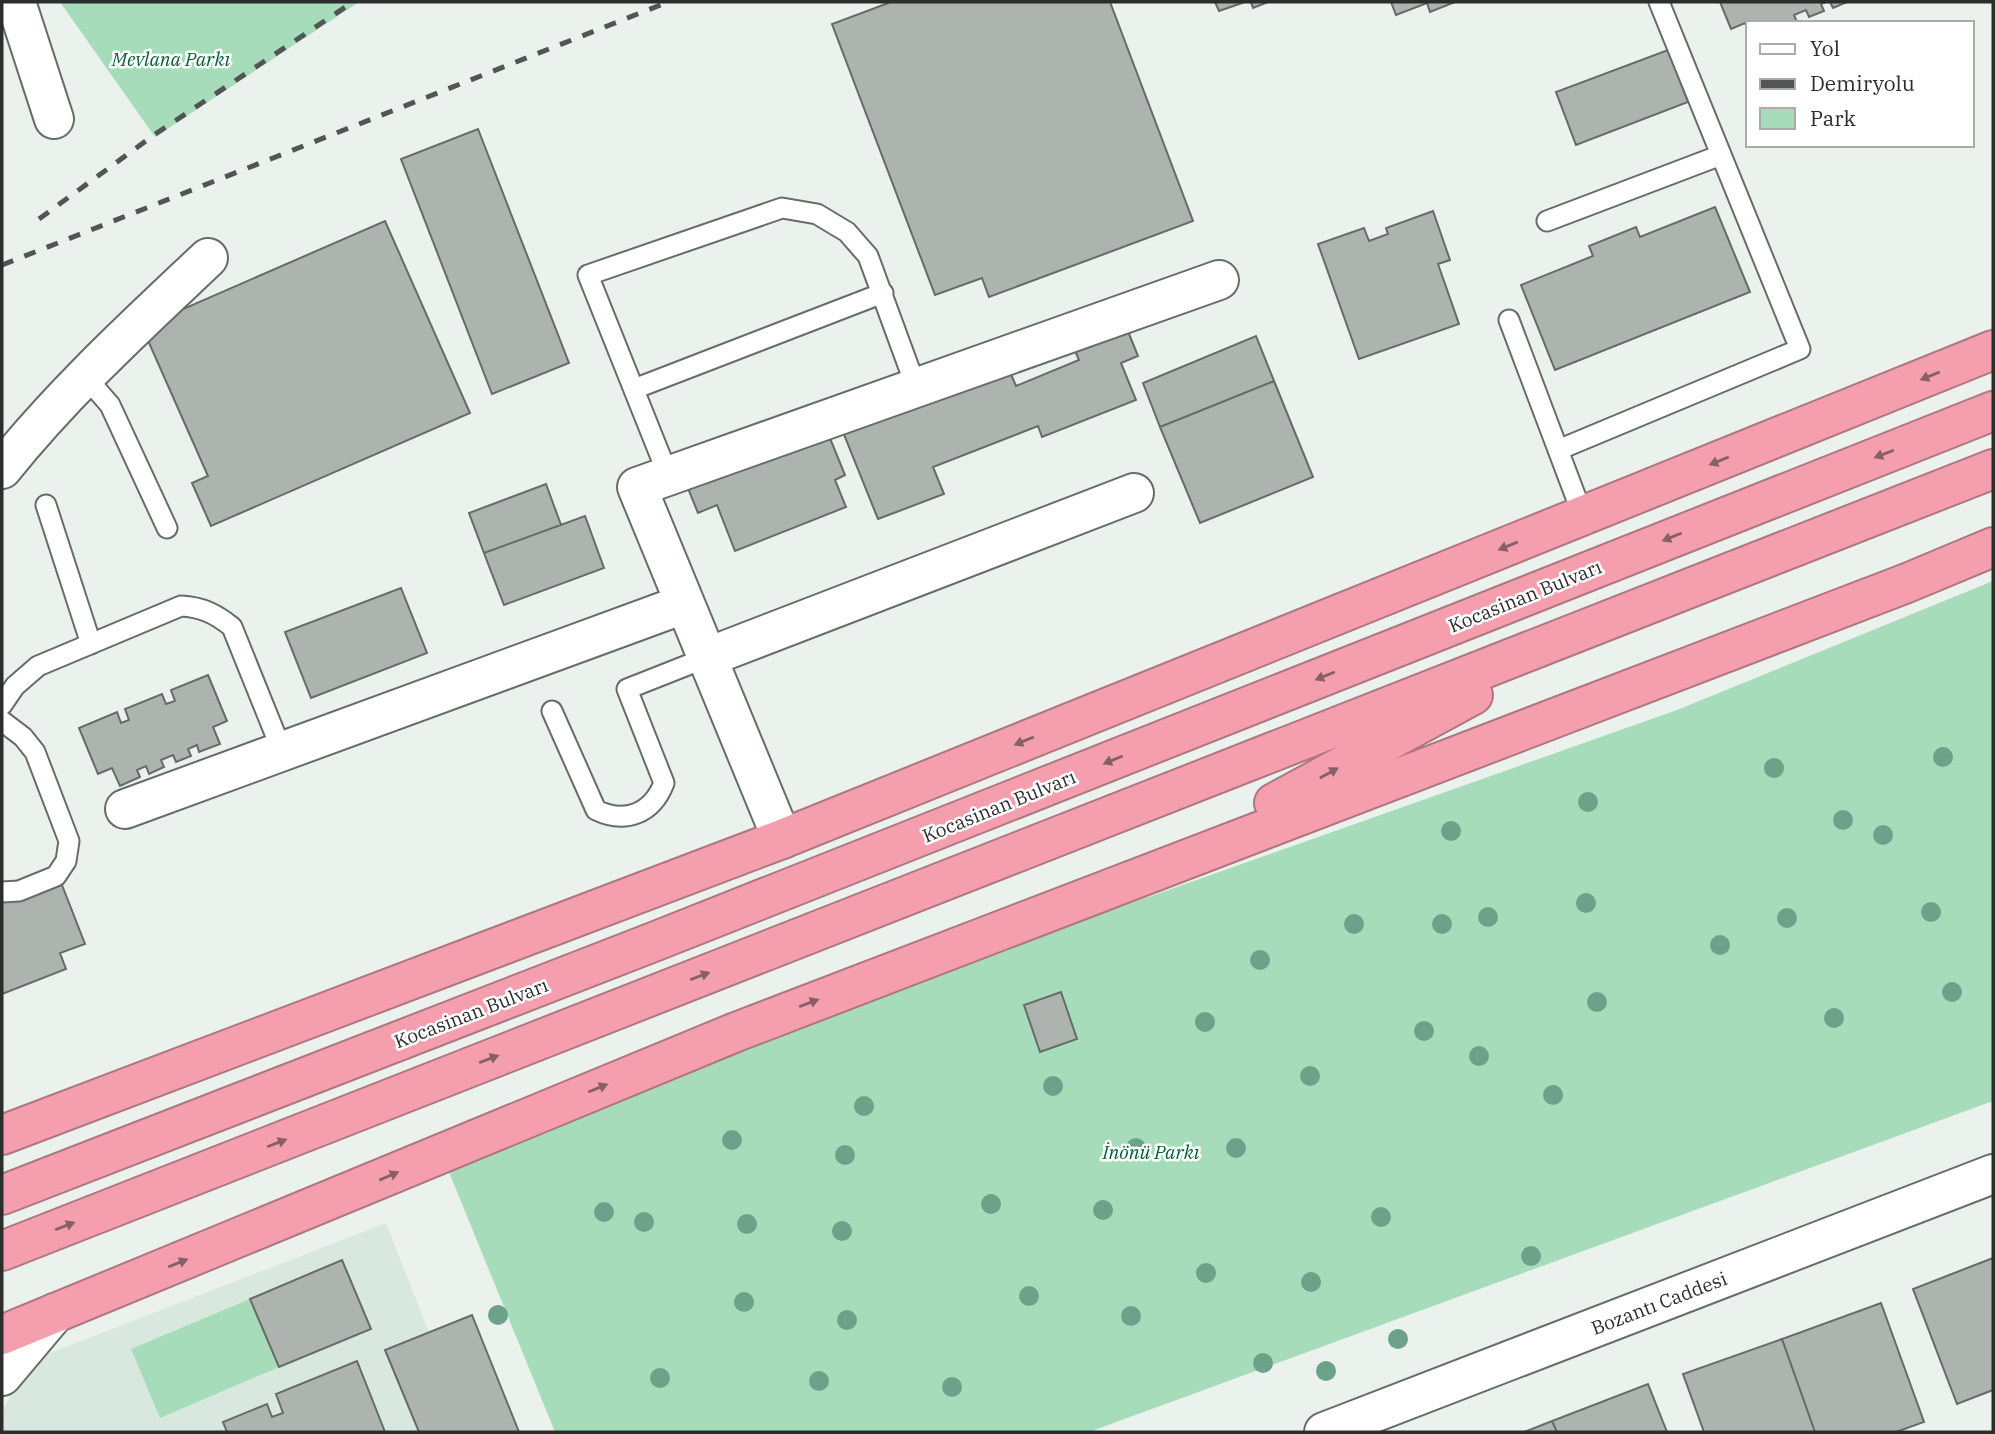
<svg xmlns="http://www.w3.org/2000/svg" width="1995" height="1434" viewBox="0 0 1995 1434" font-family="'IBM Plex Serif',serif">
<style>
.built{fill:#d9e8de}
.green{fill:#a7dcba}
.building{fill:#adb4af;stroke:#656c67;stroke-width:2}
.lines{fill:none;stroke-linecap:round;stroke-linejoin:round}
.lane-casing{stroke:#666d68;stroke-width:23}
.street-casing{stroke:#666d68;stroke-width:42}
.secondary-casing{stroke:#666d68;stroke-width:42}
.highway-casing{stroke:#ae7780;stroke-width:42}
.lane{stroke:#fff;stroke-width:19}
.street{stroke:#fff;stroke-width:38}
.secondary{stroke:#fff;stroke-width:38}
.highway{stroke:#f49eae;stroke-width:38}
.rail{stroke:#525553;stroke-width:5;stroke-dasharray:12 12;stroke-linecap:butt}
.tree{fill:#6ca289}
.oneway{fill:#856066}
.labels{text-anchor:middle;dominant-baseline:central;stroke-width:5;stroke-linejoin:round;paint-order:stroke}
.park-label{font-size:19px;font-style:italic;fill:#056138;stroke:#fff}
.street-label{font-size:19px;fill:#2b2e2c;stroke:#fff}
</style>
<rect width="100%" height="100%" fill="#ebf2ed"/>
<path class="built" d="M386,1223L468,1432H2L4,1407L22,1377L37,1358Z"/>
<path class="green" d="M60,2H359L155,137Z
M1993,581V1101L1089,1432H555L449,1172L788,1030L1078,922L1677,710Z
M250,1299L279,1367L160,1418L131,1349Z"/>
<path class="building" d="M891,2H1110L1193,221L989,297L982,278L935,295L832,24Z
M1215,2H1245L1219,11Z
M1251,2H1268L1253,8Z
M1391,2H1455L1430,12L1427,3L1396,15Z
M1720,2H1826L1821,4L1824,11L1809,17L1806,10L1794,15L1797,22L1795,23H1748V30L1745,23L1731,29Z
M1830,2H1847L1833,8Z
M1668,50L1688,102L1576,145L1556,92Z
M478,129L569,363L492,394L401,159Z
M1715,207L1750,292L1555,370L1521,285L1593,256L1589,246L1636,227L1640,237Z
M1433,211L1450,260L1438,264L1459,324L1359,359L1318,244L1364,228L1369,241L1388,234L1386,228Z
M385,221L470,413L211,526L192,483L208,476L142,327Z
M1123,319L1138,356L1121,363L1136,400L1042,437L1038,426L933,467L944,494L878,519L843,432L1008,367L1016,386L1079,360L1070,339Z
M1256,336L1274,381L1160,427L1143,383Z
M1274,381L1313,477L1200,523L1160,427Z
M825,426L845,475L835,480L846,507L735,551L717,505L698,513L685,481Z
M546,484L561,525L484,553L469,513Z
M585,516L604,568L504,605L484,553Z
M401,588L427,653L311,698L285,632Z
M208,675L227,721L213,727L220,744L199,752L197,745L188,749L191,756L176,762L173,755L161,760L164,767L149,774L146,766L137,770L140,777L120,786L112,768L98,774L79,728L117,712L121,723L129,720L125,709L162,694L166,704L175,701L171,690Z
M60,880L85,944L60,953L66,969L2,994V902Z
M1061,992L1077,1039L1040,1052L1024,1005Z
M1993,1258V1390L1957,1404L1913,1289Z
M342,1260L371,1329L279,1367L250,1299Z
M1881,1303L1924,1422L1896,1432H1815L1782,1339Z
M472,1315L519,1432H419L385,1350Z
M1782,1339L1815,1432H1704L1683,1374Z
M357,1361L385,1432H227L223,1422L267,1404L272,1417L283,1413L276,1394Z
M1648,1384L1667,1432H1557L1552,1421Z
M1552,1421L1557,1432H1524Z"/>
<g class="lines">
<g class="lane-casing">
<path id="lane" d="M1547,221L1721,155
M1509,320L1583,516
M84,375L110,405L167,528
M634,389L883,293
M1558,450L1800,349L1659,2
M668,475L588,275L782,208L817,214L847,232L868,256L916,387
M46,505L91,644
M2,705L15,686L38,666L181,606C202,607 216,614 232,627L282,751
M552,711L596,810C625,824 652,814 664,783L627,689L708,657
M2,721L23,737L35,752L69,841L66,861L56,876L19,891L2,892"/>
</g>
<g class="street-casing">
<path id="street" d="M16,2L54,119
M2,469C65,391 135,327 208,258
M708,657L1134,493
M125,809L684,604
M782,839L637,487L1219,280
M1324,1432L1993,1174"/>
</g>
<g class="secondary-casing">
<path id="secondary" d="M2,1376L55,1313"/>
</g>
<g class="highway-casing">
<path id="highway" d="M1274,803L1473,695
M2,1135L782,839L1993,350
M2,1195L656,941L1993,411
M2,1251L1993,469
M2,1335L736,1032L1907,583L1993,547"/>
</g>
<use href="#lane" class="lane"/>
<use href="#street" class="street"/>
<use href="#secondary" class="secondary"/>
<use href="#highway" class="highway"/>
<path class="rail" d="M39,219L154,135L353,2
M2,265L668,2"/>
</g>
<g class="tree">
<circle cx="1943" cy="757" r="10"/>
<circle cx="1774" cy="768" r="10"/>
<circle cx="1588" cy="802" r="10"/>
<circle cx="1843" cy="820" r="10"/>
<circle cx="1451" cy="831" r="10"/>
<circle cx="1883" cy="835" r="10"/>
<circle cx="1586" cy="903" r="10"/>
<circle cx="1931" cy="912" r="10"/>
<circle cx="1488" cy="917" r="10"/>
<circle cx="1787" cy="918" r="10"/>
<circle cx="1354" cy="924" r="10"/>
<circle cx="1442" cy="924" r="10"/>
<circle cx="1720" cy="945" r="10"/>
<circle cx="1260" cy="960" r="10"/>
<circle cx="1952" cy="992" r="10"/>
<circle cx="1597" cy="1002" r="10"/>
<circle cx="1834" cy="1018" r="10"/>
<circle cx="1205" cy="1022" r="10"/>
<circle cx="1424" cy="1031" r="10"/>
<circle cx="1479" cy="1056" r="10"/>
<circle cx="1310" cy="1076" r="10"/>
<circle cx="1053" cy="1086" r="10"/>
<circle cx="1553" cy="1095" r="10"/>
<circle cx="864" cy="1106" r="10"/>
<circle cx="732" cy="1140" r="10"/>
<circle cx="1136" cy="1148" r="10"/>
<circle cx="1236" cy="1148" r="10"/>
<circle cx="845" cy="1155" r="10"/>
<circle cx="991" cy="1204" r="10"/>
<circle cx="1103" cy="1210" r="10"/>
<circle cx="604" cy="1212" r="10"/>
<circle cx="1381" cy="1217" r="10"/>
<circle cx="644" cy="1222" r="10"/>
<circle cx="747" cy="1224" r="10"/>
<circle cx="842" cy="1231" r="10"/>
<circle cx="1531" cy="1256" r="10"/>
<circle cx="1206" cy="1273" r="10"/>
<circle cx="1311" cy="1282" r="10"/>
<circle cx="1029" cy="1296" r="10"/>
<circle cx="744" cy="1302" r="10"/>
<circle cx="498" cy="1315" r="10"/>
<circle cx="1131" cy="1316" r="10"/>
<circle cx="847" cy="1320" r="10"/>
<circle cx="1398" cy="1339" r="10"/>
<circle cx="1263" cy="1363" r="10"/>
<circle cx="1326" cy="1371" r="10"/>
<circle cx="660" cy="1378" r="10"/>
<circle cx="819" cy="1381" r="10"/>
<circle cx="952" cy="1387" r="10"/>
</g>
<defs><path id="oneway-solid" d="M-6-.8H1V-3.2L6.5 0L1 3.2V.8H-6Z" transform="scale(1.75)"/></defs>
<g class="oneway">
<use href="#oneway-solid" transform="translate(1930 376) rotate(158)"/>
<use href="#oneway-solid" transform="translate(1884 454) rotate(159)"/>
<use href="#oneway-solid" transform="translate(1719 461) rotate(158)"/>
<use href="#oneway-solid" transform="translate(1672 537) rotate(158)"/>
<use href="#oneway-solid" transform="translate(1508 546) rotate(158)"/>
<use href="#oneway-solid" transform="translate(1325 676) rotate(158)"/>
<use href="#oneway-solid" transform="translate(1024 741) rotate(158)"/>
<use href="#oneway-solid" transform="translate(1113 760) rotate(158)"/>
<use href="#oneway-solid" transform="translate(1329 773) rotate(-29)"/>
<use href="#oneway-solid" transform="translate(700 976) rotate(-21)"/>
<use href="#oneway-solid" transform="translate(809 1003) rotate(-21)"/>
<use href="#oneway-solid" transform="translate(489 1059) rotate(-21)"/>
<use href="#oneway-solid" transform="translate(598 1088) rotate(-22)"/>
<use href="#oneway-solid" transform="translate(277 1143) rotate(-21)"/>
<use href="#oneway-solid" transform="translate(389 1176) rotate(-23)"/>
<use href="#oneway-solid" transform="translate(65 1226) rotate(-21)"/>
<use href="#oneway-solid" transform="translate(178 1263) rotate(-22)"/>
</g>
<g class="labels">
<g class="park-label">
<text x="171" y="59">Mevlana Parkı</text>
<text x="1151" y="1152">İnönü Parkı</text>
</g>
<g class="street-label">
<text transform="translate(1525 596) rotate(-22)">Kocasinan Bulvarı</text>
<text transform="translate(999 806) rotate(-22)">Kocasinan Bulvarı</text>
<text transform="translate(471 1013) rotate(-21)">Kocasinan Bulvarı</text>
<text transform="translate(1659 1303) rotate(-21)">Bozantı Caddesi</text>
</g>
</g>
<rect width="1995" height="1434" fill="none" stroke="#2b2e2c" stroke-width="7"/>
<rect x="1746" y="21" width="228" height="126" fill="#ffffff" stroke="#aaabab" stroke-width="2"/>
<rect x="1760" y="44" width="35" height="10" fill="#ffffff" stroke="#aaabab" stroke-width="2"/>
<text x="1810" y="56" font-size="21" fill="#2b2e2c">Yol</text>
<rect x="1760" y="79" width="35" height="10" fill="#525553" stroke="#aaabab" stroke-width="2"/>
<text x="1810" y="91" font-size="21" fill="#2b2e2c">Demiryolu</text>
<rect x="1760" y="108" width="35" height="21" fill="#a7dcba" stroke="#aaabab" stroke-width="2"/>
<text x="1810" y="126" font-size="21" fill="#2b2e2c">Park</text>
</svg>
